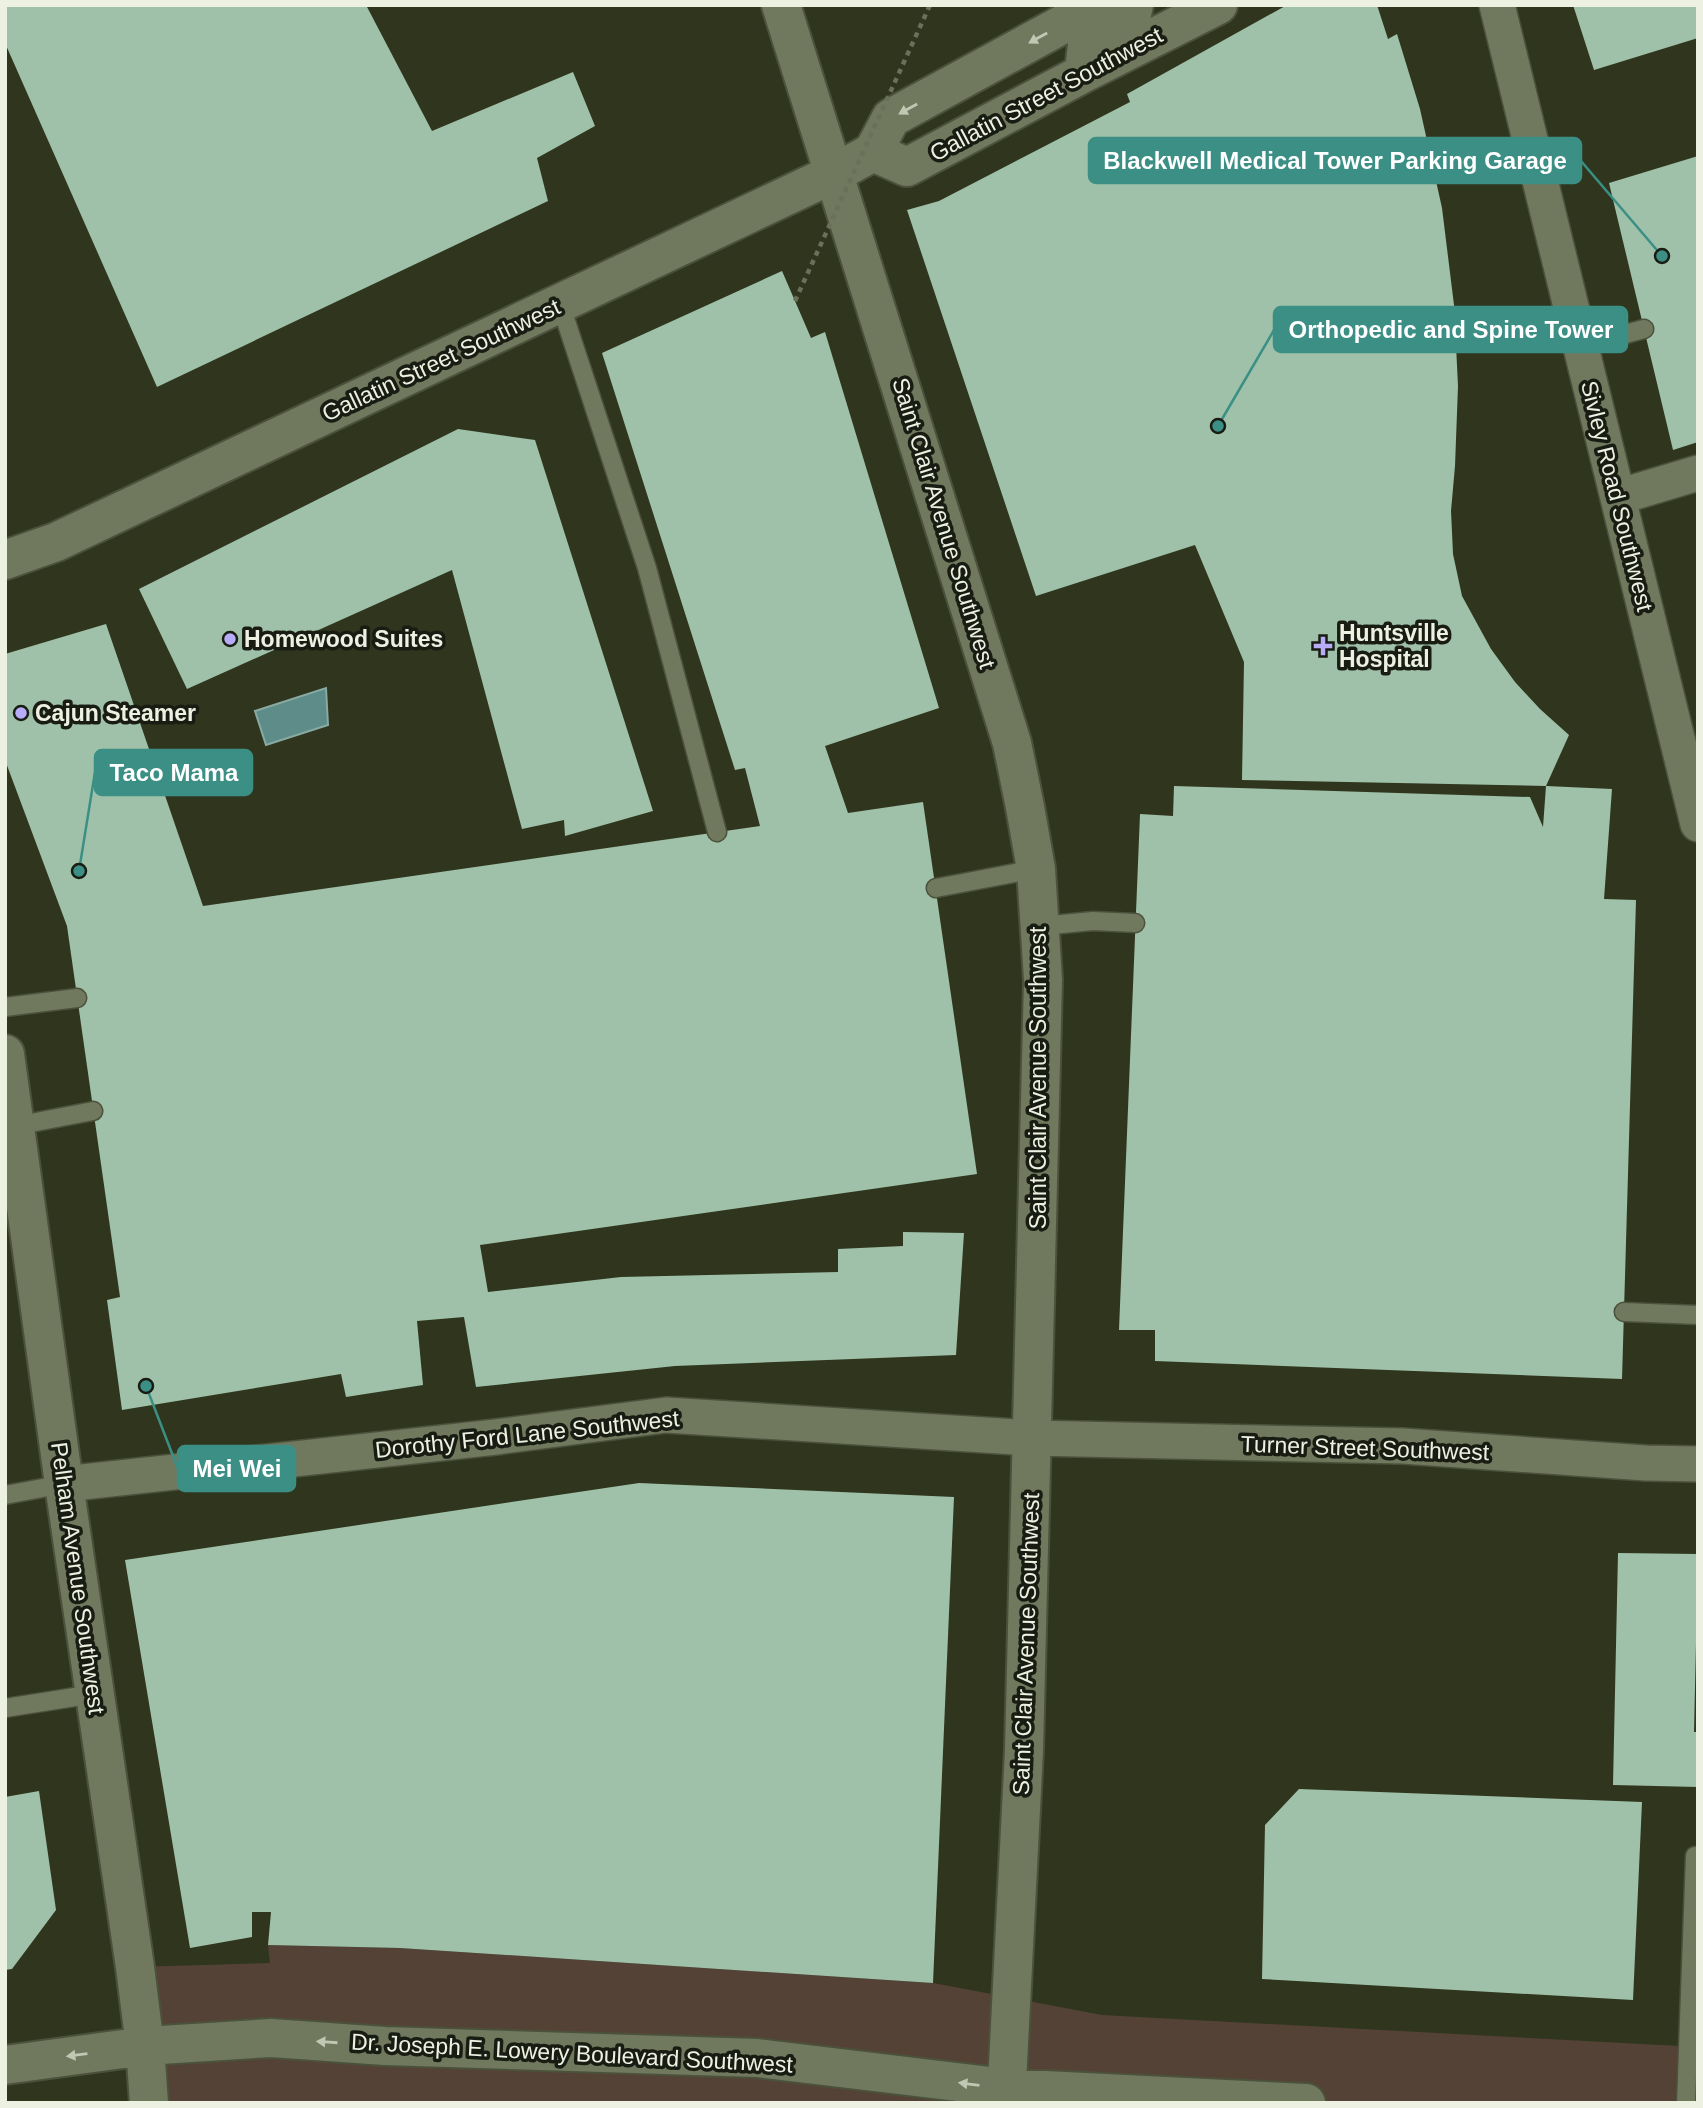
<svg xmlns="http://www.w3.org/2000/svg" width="1703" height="2108" viewBox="0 0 1703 2108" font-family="Arial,sans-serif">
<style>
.green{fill:#554237}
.water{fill:#5e8c88;stroke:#89aaa3;stroke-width:2}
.building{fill:#9fc1a9}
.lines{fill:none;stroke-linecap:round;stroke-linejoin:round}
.service-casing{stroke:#4b513b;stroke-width:21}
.minor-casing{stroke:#4b513b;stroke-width:38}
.tertiary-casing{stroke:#4b513b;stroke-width:42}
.service{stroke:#70785d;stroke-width:18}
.minor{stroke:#70785d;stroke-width:35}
.tertiary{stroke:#70785d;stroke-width:38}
.path-bridge{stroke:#6b705b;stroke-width:4.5;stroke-dasharray:5 5;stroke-linecap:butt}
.oneway{fill:#c1c7b3}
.poi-dot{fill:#b6acf8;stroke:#191c12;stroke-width:2.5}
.labels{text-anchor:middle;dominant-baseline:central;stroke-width:7;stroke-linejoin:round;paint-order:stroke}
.street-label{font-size:23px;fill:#ecf1e1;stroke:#191c12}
.poi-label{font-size:23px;font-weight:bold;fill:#ecf1e1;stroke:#191c12;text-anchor:start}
.leader{fill:none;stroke:#3b8f85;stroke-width:2.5}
.callout-dot{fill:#3b8f85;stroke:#191c12;stroke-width:2.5}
.callout{fill:#3b8f85;stroke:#3b8f85;stroke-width:2.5}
.callout-label{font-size:24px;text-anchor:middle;font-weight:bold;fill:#fff}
</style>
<rect width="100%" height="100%" fill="#30361e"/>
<path class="green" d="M268,1945L400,1948L933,1983L1102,2015L1698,2047V2103H149L135,1967L270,1963Z"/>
<path class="water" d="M326,688L328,725L266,745L255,711Z"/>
<path class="building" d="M5,5H366L432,131L573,72L595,126L537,158L548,201L157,387L5,43Z
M1287,5H1377L1388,39L1397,34L1420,109L1442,208L1454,305L1458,386L1455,466L1451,511L1453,554L1462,596L1491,649L1515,682L1540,709L1569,735L1546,786L1242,780L1244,662L1195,545L1036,596L907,210L939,201L1130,102L1127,94Z
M1573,5H1698V38L1594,70Z
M1698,156V442L1673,450L1609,183Z
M782,271L811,338L825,332L939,708L825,746L848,813L923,802L977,1174L480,1245L488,1292L621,1277L838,1272V1249L903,1246V1232L964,1233L956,1355L675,1366L476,1387L464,1317L417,1321L423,1385L346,1397L341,1374L122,1410L107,1300L120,1297L67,926L5,760V654L106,624L203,906L760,826L745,768L735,770L602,353Z
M458,429L535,440L653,811L565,836L564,820L522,829L452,570L187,689L139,589Z
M1174,786L1530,797L1543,827L1546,786L1612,789L1604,899L1636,900L1622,1379L1155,1361V1330H1119L1140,814L1173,816Z
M639,1483L954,1497L933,1983L400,1948L268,1945L271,1912H252V1937L190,1948L125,1560Z
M1618,1553L1698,1554L1694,1732H1698V1787L1613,1785Z
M1299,1789L1642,1802L1633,2000L1262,1979L1265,1825Z
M39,1791L56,1910L12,1969L5,1970V1797Z"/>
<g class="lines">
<g class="service-casing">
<path id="service" d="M560,303L647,568L717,832
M1580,346L1644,329
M936,888L1036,869
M1041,926L1093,921L1135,923
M5,1007L77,998
M15,1126L93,1111
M1624,1312L1698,1315
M5,1495L64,1484
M5,1708L94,1694
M1686,2103L1695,1856H1698"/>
</g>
<g class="minor-casing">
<path id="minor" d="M1497,5L1698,824
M1618,497L1698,473
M64,1484L496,1437L666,1415L1032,1438L1403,1446L1646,1463L1698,1464"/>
</g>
<g class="tertiary-casing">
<path id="tertiary" d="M781,5L1012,743L1025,807L1036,869L1043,980L1024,1750L1006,2103
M1084,71L1087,45L1132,14L1134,5
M873,152L907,167L1084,73L1218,5
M5,560L56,542L835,173L873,152L891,118L1098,5
M5,1054L64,1484L135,1967L145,2046L149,2103
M5,2065L145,2046L271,2038L385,2046L757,2058L1007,2088L1306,2103"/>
</g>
<use href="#service" class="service"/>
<use href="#minor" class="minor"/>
<use href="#tertiary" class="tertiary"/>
<path class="path-bridge" d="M795,301L930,5"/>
</g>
<defs><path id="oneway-solid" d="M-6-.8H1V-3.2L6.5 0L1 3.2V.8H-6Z" transform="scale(1.75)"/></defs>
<g class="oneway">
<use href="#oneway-solid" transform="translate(1038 38) rotate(151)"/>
<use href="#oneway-solid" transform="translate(908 109) rotate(151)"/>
<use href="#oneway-solid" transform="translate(327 2042) rotate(-176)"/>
<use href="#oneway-solid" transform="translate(77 2055) rotate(173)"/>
<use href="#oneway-solid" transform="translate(969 2084) rotate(-173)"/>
</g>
<g class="poi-dot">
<circle cx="230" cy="639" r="7"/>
<path d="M1319.5 635.5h7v7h7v7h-7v7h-7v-7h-7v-7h7z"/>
<circle cx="21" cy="713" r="7"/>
</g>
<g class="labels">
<g class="street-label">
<text transform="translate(1046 94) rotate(-28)">Gallatin Street Southwest</text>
<text transform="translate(441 360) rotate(-25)">Gallatin Street Southwest</text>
<text transform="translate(1617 496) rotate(76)">Sivley Road Southwest</text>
<text transform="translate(944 523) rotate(73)">Saint Clair Avenue Southwest</text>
<text transform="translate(1038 1078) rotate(-90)">Saint Clair Avenue Southwest</text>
<text transform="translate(527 1434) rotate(-6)">Dorothy Ford Lane Southwest</text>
<text transform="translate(1365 1448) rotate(2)">Turner Street Southwest</text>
<text transform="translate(78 1578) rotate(82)">Pelham Avenue Southwest</text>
<text transform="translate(1026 1644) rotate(-88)">Saint Clair Avenue Southwest</text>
<text transform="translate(572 2053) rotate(3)">Dr. Joseph E. Lowery Boulevard Southwest</text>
</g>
<g class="poi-label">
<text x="1339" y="633">Huntsville<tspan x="1339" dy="26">Hospital</tspan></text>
<text x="244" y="639">Homewood Suites</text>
<text x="35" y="713">Cajun Steamer</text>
</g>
</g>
<path class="leader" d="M1662 256L1581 161M1218 426L1274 330M79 871L95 772M146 1386L178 1469"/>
<g class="callout-dot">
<circle cx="1662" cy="256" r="7"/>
<circle cx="1218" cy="426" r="7"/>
<circle cx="79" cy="871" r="7"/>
<circle cx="146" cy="1386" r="7"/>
</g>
<g class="callout">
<rect x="1089" y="138" width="492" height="45" rx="7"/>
<rect x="1274" y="307" width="353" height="45" rx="7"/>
<rect x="95" y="750" width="157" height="45" rx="7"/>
<rect x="178" y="1446" width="117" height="45" rx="7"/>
</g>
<g class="callout-label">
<text x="1335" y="169">Blackwell Medical Tower Parking Garage</text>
<text x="1451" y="338">Orthopedic and Spine Tower</text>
<text x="174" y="781">Taco Mama</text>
<text x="237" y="1477">Mei Wei</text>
</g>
<rect width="1703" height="2108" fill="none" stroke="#ecf1e1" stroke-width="14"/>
</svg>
